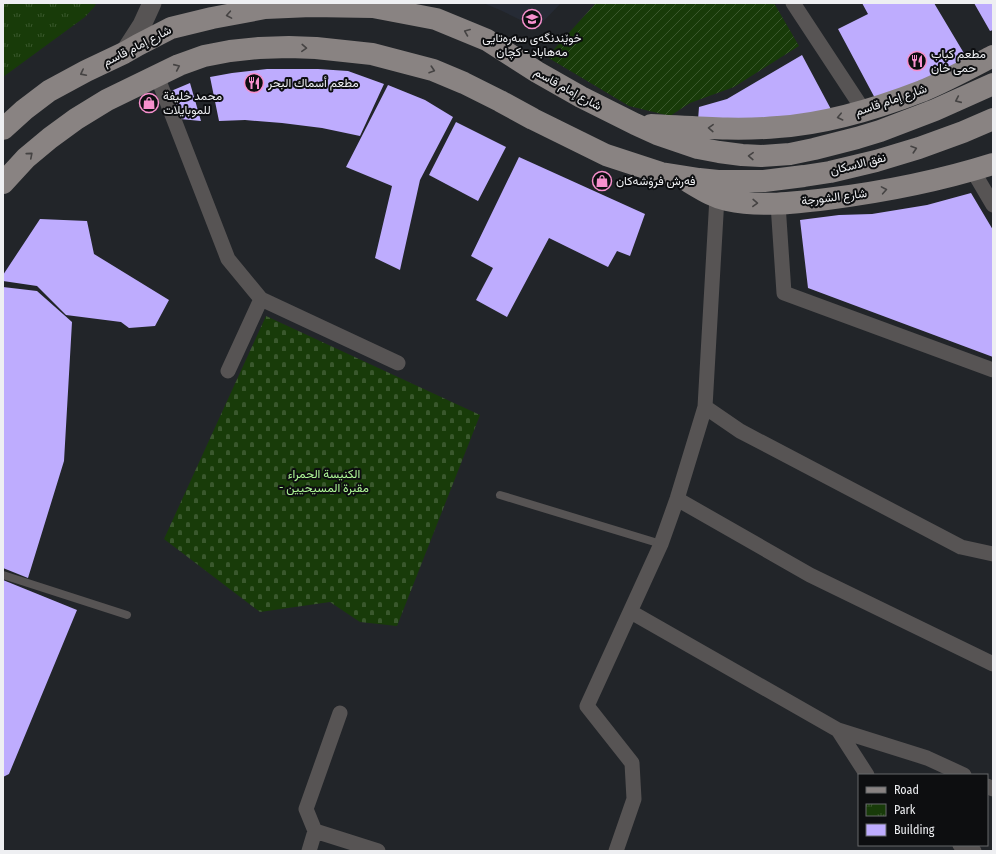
<svg xmlns="http://www.w3.org/2000/svg" width="996" height="854" viewBox="0 0 996 854" font-family="'Fira Sans Condensed',Vazirmatn,sans-serif">
<style>
.built{fill:#262b35}
.cemetery{fill:url(#cemetery-stones)}
.park{fill:url(#park-tufts)}
.garden{fill:url(#garden-furrows)}
.building{fill:#beacfe}
.lines{fill:none;stroke-linecap:round;stroke-linejoin:round}
.service{stroke:#575454;stroke-width:8}
.minor{stroke:#575454;stroke-width:15}
.tertiary{stroke:#575454;stroke-width:19}
.primary{stroke:#898382;stroke-width:22}
.oneway{stroke:#454343}
.labels{text-anchor:middle;dominant-baseline:central;stroke-width:4;stroke-linejoin:round;paint-order:stroke}
.poi-label{font-size:12px;fill:#eeeff2;stroke:#0d0e10;text-anchor:start}
.street-label{font-size:12px;fill:#eeeff2;stroke:#0d0e10}
.park-label{font-size:12px;fill:#aef696;stroke:#0d0e10}
</style>
<defs>
<pattern id="cemetery-stones" width="16" height="16" patternUnits="userSpaceOnUse"><rect width="16" height="16" fill="#183b09"/><path d="M2 7V4a2 2 0 0 1 4 0v3zM10 15v-3a2 2 0 0 1 4 0v3z" fill="#3a582d"/></pattern>
<pattern id="park-tufts" width="24" height="20" patternUnits="userSpaceOnUse"><rect width="24" height="20" fill="#183b09"/><path d="M3 7l-1-3M5 7V3M7 7l1-3M15 17l-1-3M17 17v-4M19 17l1-3" fill="none" stroke="#3a582d"/></pattern>
<pattern id="garden-furrows" width="10" height="10" patternUnits="userSpaceOnUse"><rect width="10" height="10" fill="#183b09"/><path d="M-1 1l2-2M0 10L10 0M9 11l2-2" fill="none" stroke="#3a582d"/></pattern>
</defs>
<rect width="100%" height="100%" fill="#222529"/>
<path class="built" d="M483,3H561L537,28L500,10Z"/>
<path class="cemetery" d="M266,316L480,415L397,626L360,622L330,602L260,612L164,539Z"/>
<path class="park" d="M3,3H96L95,6L85,17L3,77Z"/>
<path class="garden" d="M596,3H774L799,46L734,87L690,103L670,116L629,106L547,57Z"/>
<path class="building" d="M862,3H934L968,60L877,102L838,29L868,14Z
M974,3H993V30L990,31Z
M802,55L833,113L767,122L698,120L699,107L727,99Z
M267,69H318L348,71L384,84L360,136L322,128L282,123L245,120L219,121L210,77L232,73Z
M190,83L201,121L180,119L171,91Z
M388,85L425,100L453,117L420,180L400,270L375,258L392,186L346,167Z
M456,122L506,147L478,201L429,175Z
M519,157L645,214L630,256L617,251L608,267L549,238L507,317L476,300L493,268L471,256Z
M971,193L993,230V357L808,288L800,220L839,215L872,214L927,205Z
M40,219L87,221L94,254L169,300L155,326L129,328L121,322L66,315L37,286L3,281V275Z
M3,287L37,291L72,322L64,461L28,578L3,568Z
M3,580L77,610L9,774L3,777Z"/>
<g class="lines">
<path class="service" d="M500,495L661,544
M3,575L127,615"/>
<path class="minor" d="M793,3L864,111
M157,76L228,259L261,299L398,363
M973,171L993,205
M778,204L784,293L993,370
M228,371L261,299
M705,407L740,431L961,547L993,554
M677,499L810,575L993,664
M631,612L838,730L927,758L964,775
M838,730L867,775
M987,786L993,789
M315,831L378,851
M960,845L974,851
M309,851L315,831L306,809L340,713
M616,851L634,799L632,763L587,706L661,544L677,499L705,407L717,197"/>
<path class="tertiary" d="M124,53L142,25L152,3"/>
<path class="primary" d="M651,125C693,127 736,131 778,127C825,124 878,108 922,91C946,81 970,68 993,56
M3,129L24,110L49,91L86,71L124,53L138,45L171,28L212,18L265,8L311,6L373,7L436,19L487,40L537,72L581,97L635,124L657,134L698,148L719,152L742,155L761,156L790,154L814,149L857,138L880,131L935,110L993,84
M689,182C701,189 713,197 727,200C760,207 794,203 827,199C883,192 939,181 993,164
M3,183L26,158L50,138L76,119L107,100L179,65L204,56L230,51L259,48L289,47L316,48L372,54L433,70L464,83L500,101L533,119L606,155L661,173L699,179L718,181H764L804,176L830,172L876,161L919,148L963,132L993,119"/>
</g>
<defs><path id="oneway-chevron" d="M-2-3.5L2.5 0L-2 3.5" fill="none" stroke-width="1.6" stroke-linecap="round" stroke-linejoin="round"/></defs>
<g class="oneway">
<use href="#oneway-chevron" transform="translate(229 15) rotate(170)"/>
<use href="#oneway-chevron" transform="translate(467 32) rotate(-158)"/>
<use href="#oneway-chevron" transform="translate(304 48) rotate(3)"/>
<use href="#oneway-chevron" transform="translate(177 67) rotate(-24)"/>
<use href="#oneway-chevron" transform="translate(432 70) rotate(18)"/>
<use href="#oneway-chevron" transform="translate(83 73) rotate(153)"/>
<use href="#oneway-chevron" transform="translate(958 100) rotate(156)"/>
<use href="#oneway-chevron" transform="translate(840 117) rotate(167)"/>
<use href="#oneway-chevron" transform="translate(711 128) rotate(-178)"/>
<use href="#oneway-chevron" transform="translate(914 149) rotate(-18)"/>
<use href="#oneway-chevron" transform="translate(30 155) rotate(-41)"/>
<use href="#oneway-chevron" transform="translate(751 156) rotate(-178)"/>
<use href="#oneway-chevron" transform="translate(884 190) rotate(-10)"/>
<use href="#oneway-chevron" transform="translate(755 203) rotate(2)"/>
</g>
<defs>
<g id="school-ring" transform="scale(1)"><circle r="9.5" fill="#0d0e10" stroke="#f790cd" stroke-width="1.5"/><path d="M0-5L7-2L0 1L-7-2ZM-4 1L0 2.5L4 1V4Q0 6-4 4Z" fill="#f790cd"/></g>
<g id="restaurant-ring" transform="scale(1)"><circle r="9.5" fill="#0d0e10" stroke="#f790cd" stroke-width="1.5"/><path d="M-5-6h1v4h1v-4h1v4h1v-4h1v5L-1.5 .5V6h-2V.5L-5-1ZM5-6V6H3V1.5H1.5Q1.5-4 5-6Z" fill="#f790cd"/></g>
<g id="shop-ring" transform="scale(1)"><circle r="9.5" fill="#0d0e10" stroke="#f790cd" stroke-width="1.5"/><path d="M-5-2.5h2.3a2.7 3.5 0 0 1 5.4 0H5L5.5 6h-11ZM-1.5-2.5h3a1.5 2.3 0 0 0-3 0Z" fill="#f790cd"/></g>
</defs>
<g fill-rule="evenodd">
<use href="#school-ring" x="532" y="19"/>
<use href="#restaurant-ring" x="917" y="61"/>
<use href="#restaurant-ring" x="254" y="83"/>
<use href="#shop-ring" x="149" y="103"/>
<use href="#shop-ring" x="602" y="181"/>
</g>
<g class="labels">
<g class="poi-label">
<text x="532" y="38" text-anchor="middle">خوێندنگەی سەرەتایی<tspan x="532" dy="14">مەهاباد - کچان</tspan></text>
<text x="931" y="54">مطعم كباب<tspan x="931" dy="14">حمى خان</tspan></text>
<text x="268" y="83">مطعم أسماك البحر</text>
<text x="163" y="96">محمد خليفة<tspan x="163" dy="14">للموبايلات</tspan></text>
<text x="616" y="181">فەرش فرۆشەکان</text>
</g>
<g class="street-label">
<text transform="translate(137 46) rotate(-27)">شارع إمام قاسم</text>
<text transform="translate(568 89) rotate(29)">شارع إمام قاسم</text>
<text transform="translate(891 100) rotate(-19)">شارع إمام قاسم</text>
<text transform="translate(858 164) rotate(-14)">نفق الاسكان</text>
<text transform="translate(834 197) rotate(-7)">شارع الشورجة</text>
</g>
<g class="park-label">
<text x="324" y="474">الكنيسة الحمراء<tspan x="324" dy="14">- مقبرة المسيحيين</tspan></text>
</g>
</g>
<rect width="996" height="854" fill="none" stroke="#eeeff2" stroke-width="8"/>
<rect x="858" y="774" width="130" height="72" fill="#0d0e10" stroke="#67686a"/>
<rect x="866" y="787" width="20" height="6" fill="#898382" stroke="#67686a"/>
<text x="894" y="794" font-size="12" fill="#eeeff2">Road</text>
<rect x="866" y="804" width="20" height="12" fill="url(#park-tufts)" stroke="#67686a"/>
<text x="894" y="814" font-size="12" fill="#eeeff2">Park</text>
<rect x="866" y="824" width="20" height="12" fill="#beacfe" stroke="#67686a"/>
<text x="894" y="834" font-size="12" fill="#eeeff2">Building</text>
</svg>
